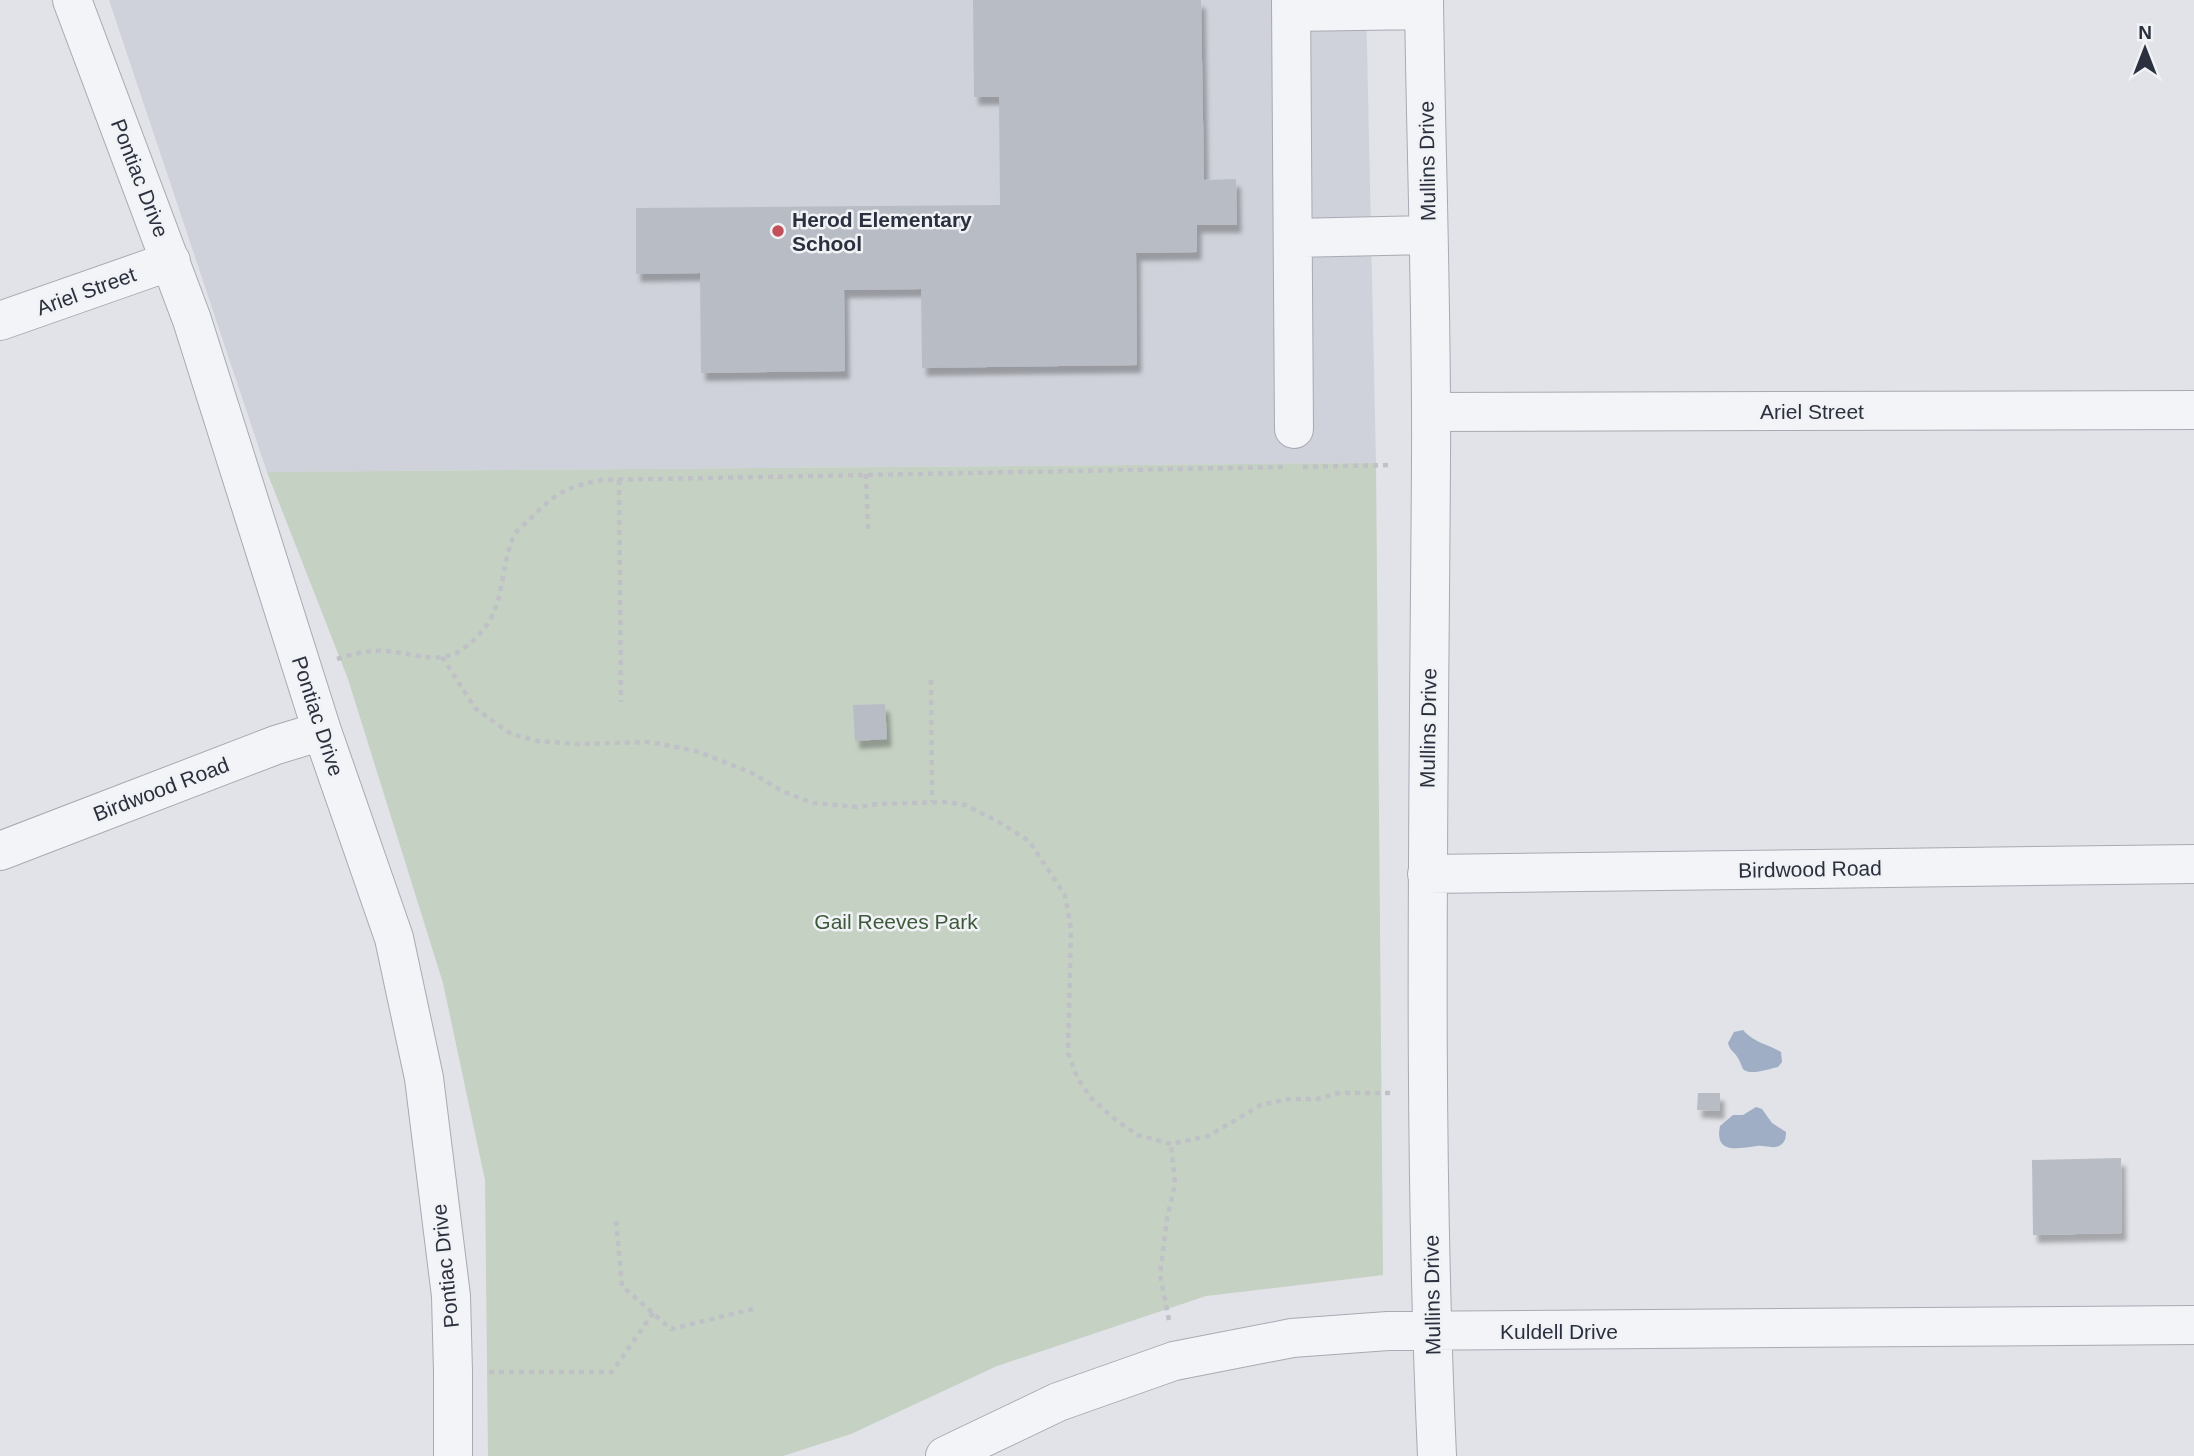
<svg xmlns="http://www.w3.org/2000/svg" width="2194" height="1456" viewBox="0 0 2194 1456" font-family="Helvetica,sans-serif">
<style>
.built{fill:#cfd2da}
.green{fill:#c5d1c3}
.water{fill:#9faec5}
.building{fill:#b8bcc5;filter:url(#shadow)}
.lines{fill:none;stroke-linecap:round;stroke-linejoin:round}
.minor-casing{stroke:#a7aab2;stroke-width:40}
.path{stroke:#bfc1c7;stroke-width:4.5;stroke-dasharray:5 5;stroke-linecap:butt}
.minor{stroke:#f3f4f7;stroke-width:38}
.poi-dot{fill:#c35059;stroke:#f0f2f6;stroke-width:2.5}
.labels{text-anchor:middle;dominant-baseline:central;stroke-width:5;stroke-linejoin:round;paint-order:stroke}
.street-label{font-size:21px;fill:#2b303e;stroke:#f0f2f6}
.poi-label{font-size:21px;font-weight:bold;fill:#2b303e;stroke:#f0f2f6;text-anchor:start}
.park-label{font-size:21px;fill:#3d5939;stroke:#f0f2f6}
</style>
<defs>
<filter id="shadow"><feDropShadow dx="4.5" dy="8" stdDeviation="2" flood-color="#0004"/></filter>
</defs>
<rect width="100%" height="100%" fill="#e1e3e8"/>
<path class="built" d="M109,0H1366L1376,463L267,472Z"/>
<path class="green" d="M1376,463L1383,1275L1206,1296L997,1366L851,1434L783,1456H488L485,1180L443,983L348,679L267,472Z"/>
<path class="water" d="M1743,1030C1756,1044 1766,1043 1781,1052L1782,1062L1778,1067C1769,1069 1749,1076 1743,1069C1741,1065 1740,1061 1738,1058C1734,1051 1730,1051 1728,1043L1734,1032Z
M1756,1107L1762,1109L1772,1123L1786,1132C1786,1138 1785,1143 1779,1146C1772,1149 1765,1145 1757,1146C1739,1148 1714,1155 1720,1126L1733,1115H1743Z"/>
<path class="building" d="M973,0H1201L1204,180L1236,179L1237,225H1197V252L1136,253L1137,365L922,368L921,289L844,290L845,371L701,373L700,273L636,274V208L1000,205L999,97H974Z
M885,704L887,739L855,741L853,705Z
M1698,1093H1720V1111L1697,1110Z
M2121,1158L2122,1233L2033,1235L2032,1160Z"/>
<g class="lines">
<g class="minor-casing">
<path id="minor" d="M72,0L192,320L322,731L394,938L424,1078L451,1296L453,1372V1456
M1291,0L1294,429
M1424,0C1426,154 1432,307 1431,461C1429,793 1422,1125 1437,1456
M1291,12L1424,10
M1293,238L1428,235
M0,321L171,261
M1431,412L2194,410
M0,851L276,745L322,731
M1427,874L2194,864
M945,1456L1058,1402L1174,1361L1292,1338L1388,1331L2194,1325"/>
</g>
<path class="path" d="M1303,467L1391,465
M866,474L868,530
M619,480L621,702
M442,657L475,708L511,734L538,741L578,744L651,742L696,751L750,772L784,792L813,803L857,807L877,804L948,802L965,805L999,822L1029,841L1065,895L1071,929L1068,1053L1077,1077L1090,1097L1117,1121L1138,1135L1171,1144L1208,1136L1261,1105L1288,1099H1317L1339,1093H1391
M337,659C353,654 367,650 384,651C410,652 439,666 463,649C508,615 496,586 512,540C514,532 523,526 529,520C554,494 567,486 602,480L1284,467
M931,680L932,802
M616,1221L622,1286L671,1329L757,1308
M1169,1320L1160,1275L1167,1218L1175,1184L1171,1144
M489,1372H612L653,1313"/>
<use href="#minor" class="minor"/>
</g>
<circle class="poi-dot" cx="778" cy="231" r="7"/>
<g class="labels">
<g class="street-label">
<text transform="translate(1427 161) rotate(-91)">Mullins Drive</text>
<text transform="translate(140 178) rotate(69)">Pontiac Drive</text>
<text transform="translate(86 291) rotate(-20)">Ariel Street</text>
<text x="1812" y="411">Ariel Street</text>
<text transform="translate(318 716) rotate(72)">Pontiac Drive</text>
<text transform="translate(1428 728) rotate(-89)">Mullins Drive</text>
<text transform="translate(161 789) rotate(-21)">Birdwood Road</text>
<text transform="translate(1810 869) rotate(-1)">Birdwood Road</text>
<text transform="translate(445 1266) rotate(-96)">Pontiac Drive</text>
<text transform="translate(1432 1295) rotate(-91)">Mullins Drive</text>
<text x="1559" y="1331">Kuldell Drive</text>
</g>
<g class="poi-label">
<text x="792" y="219">Herod Elementary<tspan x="792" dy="24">School</tspan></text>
</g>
<g class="park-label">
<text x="896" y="921">Gail Reeves Park</text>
</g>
</g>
<g transform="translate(2145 49)" stroke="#f0f2f6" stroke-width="5" paint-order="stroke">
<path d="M0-5L12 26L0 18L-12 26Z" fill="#2b303e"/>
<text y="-10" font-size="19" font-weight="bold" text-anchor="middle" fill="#2b303e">N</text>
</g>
</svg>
